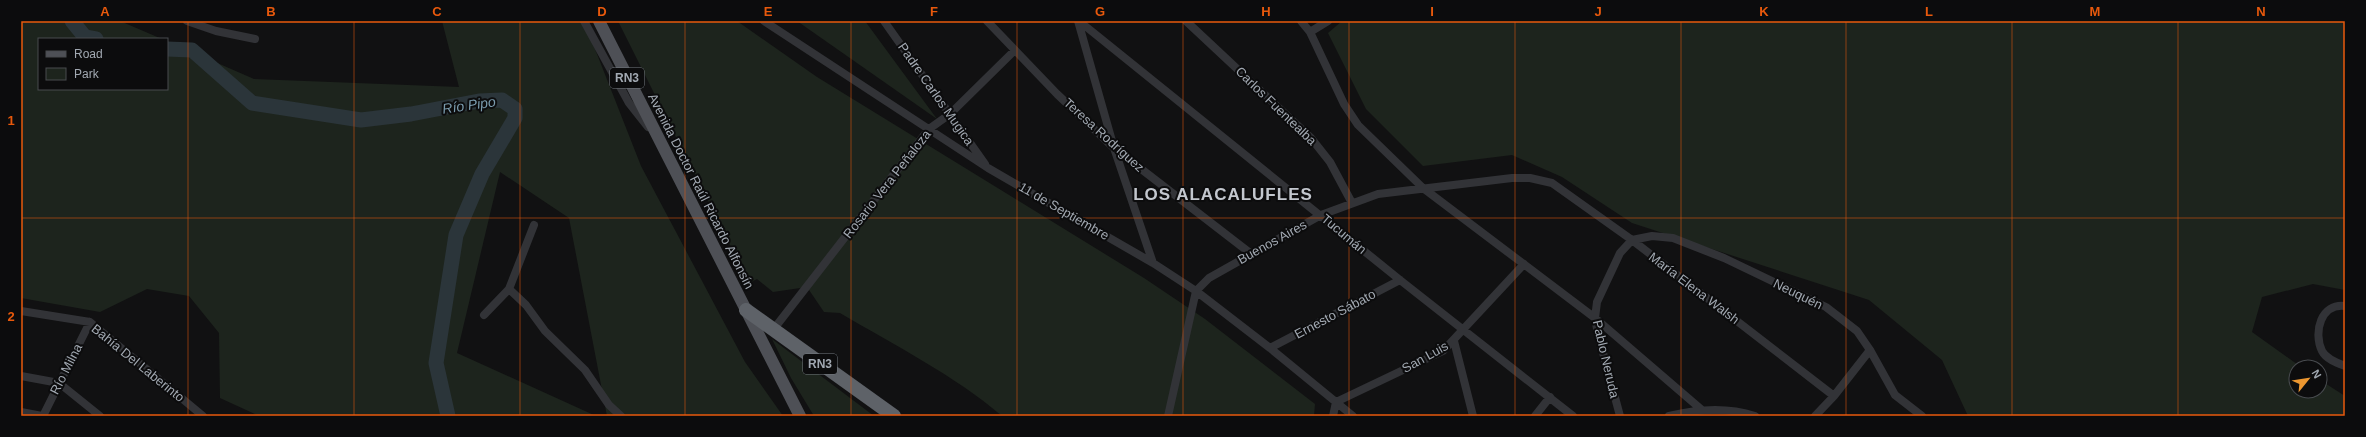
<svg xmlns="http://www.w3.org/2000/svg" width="2366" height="437" viewBox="0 0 2366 437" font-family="Helvetica,sans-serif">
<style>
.green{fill:#1d241d}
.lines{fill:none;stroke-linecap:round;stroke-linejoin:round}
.river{stroke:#2b353a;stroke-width:15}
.street{stroke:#323337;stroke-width:8}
.primary{stroke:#4e5056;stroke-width:12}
.highway{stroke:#5e6268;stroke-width:14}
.grid{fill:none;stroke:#e8590c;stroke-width:1;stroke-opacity:0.55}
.labels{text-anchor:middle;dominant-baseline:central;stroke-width:4;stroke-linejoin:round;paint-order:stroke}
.shield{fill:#0c0c0d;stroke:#757a80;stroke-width:1}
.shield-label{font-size:12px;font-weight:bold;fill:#a2a9b2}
.street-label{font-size:13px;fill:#a2a9b2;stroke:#0c0c0d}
.water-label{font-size:14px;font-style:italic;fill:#7a9bad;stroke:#0c0c0d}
.district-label{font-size:17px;font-weight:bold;letter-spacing:1px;fill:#c3c7ce;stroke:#0c0c0d}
.neatline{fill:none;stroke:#e8590c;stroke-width:1.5}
.grid-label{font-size:13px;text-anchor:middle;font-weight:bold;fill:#e8590c}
</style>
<rect width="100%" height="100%" fill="#111112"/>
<path class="green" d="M21,21H120L162,39H39V89H167V41L254,79L459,87L442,21H584L641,166L745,362L783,416H607L569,218L500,172L457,353L596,416H259L220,398L219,333L189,296L147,289L100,312L21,298Z
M618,21H737L817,77L1144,278L1205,319L1315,404L1314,416H1002C954,375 894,345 840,313L824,312L807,287L773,292L757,279L749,283Z
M797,21H865L937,119Z
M1342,21H2345V290L2313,284L2262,297L2252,332L2301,367H2296V391H2320V380L2345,396V416H1968L1942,360L1869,300L1632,223L1562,177L1512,155L1423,166L1366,109L1328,33Z
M772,339L874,416H814L791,378Z"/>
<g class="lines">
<path class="river" d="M72,21L85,37L96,39
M167,49L192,50L252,103L361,120L411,114L479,101L502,100L515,109V118L482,174L456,235L436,363L448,416"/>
<path class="street" d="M187,21L216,31L255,39
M584,21L629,103L648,127
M764,21L988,168L1153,263L1196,291L1270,348L1353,416
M884,21L985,164
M987,21L1057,94L1114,148L1250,253
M1078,21L1114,148L1153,263
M1079,21L1400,280L1573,416
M1186,21L1311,138L1330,162L1352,203
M1301,21L1310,32L1344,104L1358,125L1423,188L1595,318L1702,410
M1310,32L1328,21
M534,225L509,289L526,305L545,331L585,370L609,405L621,416
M2345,306C2321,303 2313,332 2322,351C2326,359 2337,363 2345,366
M21,311L90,322L203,416
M484,315L509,289
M773,330L929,129L950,114L1015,50
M1454,341L1473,416
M1270,348L1400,280
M21,376L59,383L100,416
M21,412L42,416
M43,416L90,322
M1168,416L1196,291L1209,278L1321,215L1378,194L1512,178H1530L1552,183L1632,240L1834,396
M1333,416L1336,402L1443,351L1524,264
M1535,416L1550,397
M1620,416L1598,334L1595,318L1597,302L1620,253L1632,240L1652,236L1673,238L1724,258L1826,307L1857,331L1870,350L1895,395L1922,416
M1669,416C1698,409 1727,407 1755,416
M1815,416L1834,396L1870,350"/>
<path class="primary" d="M599,21L800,416"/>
<path class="highway" d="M746,310L894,416"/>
</g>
<path class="grid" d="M188,21V416M354,21V416M520,21V416M685,21V416M851,21V416M1017,21V416M1183,21V416M1349,21V416M1515,21V416M1681,21V416M1846,21V416M2012,21V416M2178,21V416M21,218H2345"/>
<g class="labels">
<g class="shield">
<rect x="610" y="68" width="34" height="20" rx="3"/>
<rect x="803" y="354" width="34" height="20" rx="3"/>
</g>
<g class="shield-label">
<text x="627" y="78">RN3</text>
<text x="820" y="364">RN3</text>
</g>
<g class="street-label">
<text transform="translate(936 94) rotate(55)">Padre Carlos Mugica</text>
<text transform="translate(1276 106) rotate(44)">Carlos Fuentealba</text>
<text transform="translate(1104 135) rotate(42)">Teresa Rodríguez</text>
<text transform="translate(887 184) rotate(-52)">Rosario Vera Peñaloza</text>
<text transform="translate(701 191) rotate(63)">Avenida Doctor Raúl Ricardo Alfonsín</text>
<text transform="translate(1064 211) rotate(30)">11 de Septiembre</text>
<text transform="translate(1344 234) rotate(40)">Tucumán</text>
<text transform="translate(1272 242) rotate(-29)">Buenos Aires</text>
<text transform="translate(1694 288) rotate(37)">María Elena Walsh</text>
<text transform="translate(1798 294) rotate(26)">Neuquén</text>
<text transform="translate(1335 314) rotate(-28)">Ernesto Sábato</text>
<text transform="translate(1425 357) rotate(-29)">San Luis</text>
<text transform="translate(1606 359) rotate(77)">Pablo Neruda</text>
<text transform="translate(138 363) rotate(39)">Bahía Del Laberinto</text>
<text transform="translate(66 369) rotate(-63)">Río Milna</text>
</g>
<g class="water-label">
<text transform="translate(469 105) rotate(-8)">Río Pipo</text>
</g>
<g class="district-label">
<text x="1223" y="194">LOS ALACALUFLES</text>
</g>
</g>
<rect width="2366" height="437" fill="none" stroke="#0c0c0d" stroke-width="44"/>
<rect x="38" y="38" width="130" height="52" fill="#0c0c0d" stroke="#484b4f"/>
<rect x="46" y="51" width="20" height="6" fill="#4e5056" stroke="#484b4f"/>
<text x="74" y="58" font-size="12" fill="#a2a9b2">Road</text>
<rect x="46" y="68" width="20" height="12" fill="#1d241d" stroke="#484b4f"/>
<text x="74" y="78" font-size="12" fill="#a2a9b2">Park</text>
<g transform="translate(2308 379) rotate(60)"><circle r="19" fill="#0c0c0d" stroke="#484b4f"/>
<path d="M0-3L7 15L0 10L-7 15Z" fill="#eb9630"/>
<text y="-6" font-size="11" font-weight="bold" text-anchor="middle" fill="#a2a9b2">N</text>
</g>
<rect x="22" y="22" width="2322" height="393" class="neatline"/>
<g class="grid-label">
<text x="105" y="16">A</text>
<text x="271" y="16">B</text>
<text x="437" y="16">C</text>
<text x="602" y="16">D</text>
<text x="768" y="16">E</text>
<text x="934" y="16">F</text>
<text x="1100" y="16">G</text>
<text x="1266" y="16">H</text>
<text x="1432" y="16">I</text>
<text x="1598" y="16">J</text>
<text x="1764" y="16">K</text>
<text x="1929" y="16">L</text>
<text x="2095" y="16">M</text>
<text x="2261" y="16">N</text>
<text x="11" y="125">1</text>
<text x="11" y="321">2</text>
</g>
</svg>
